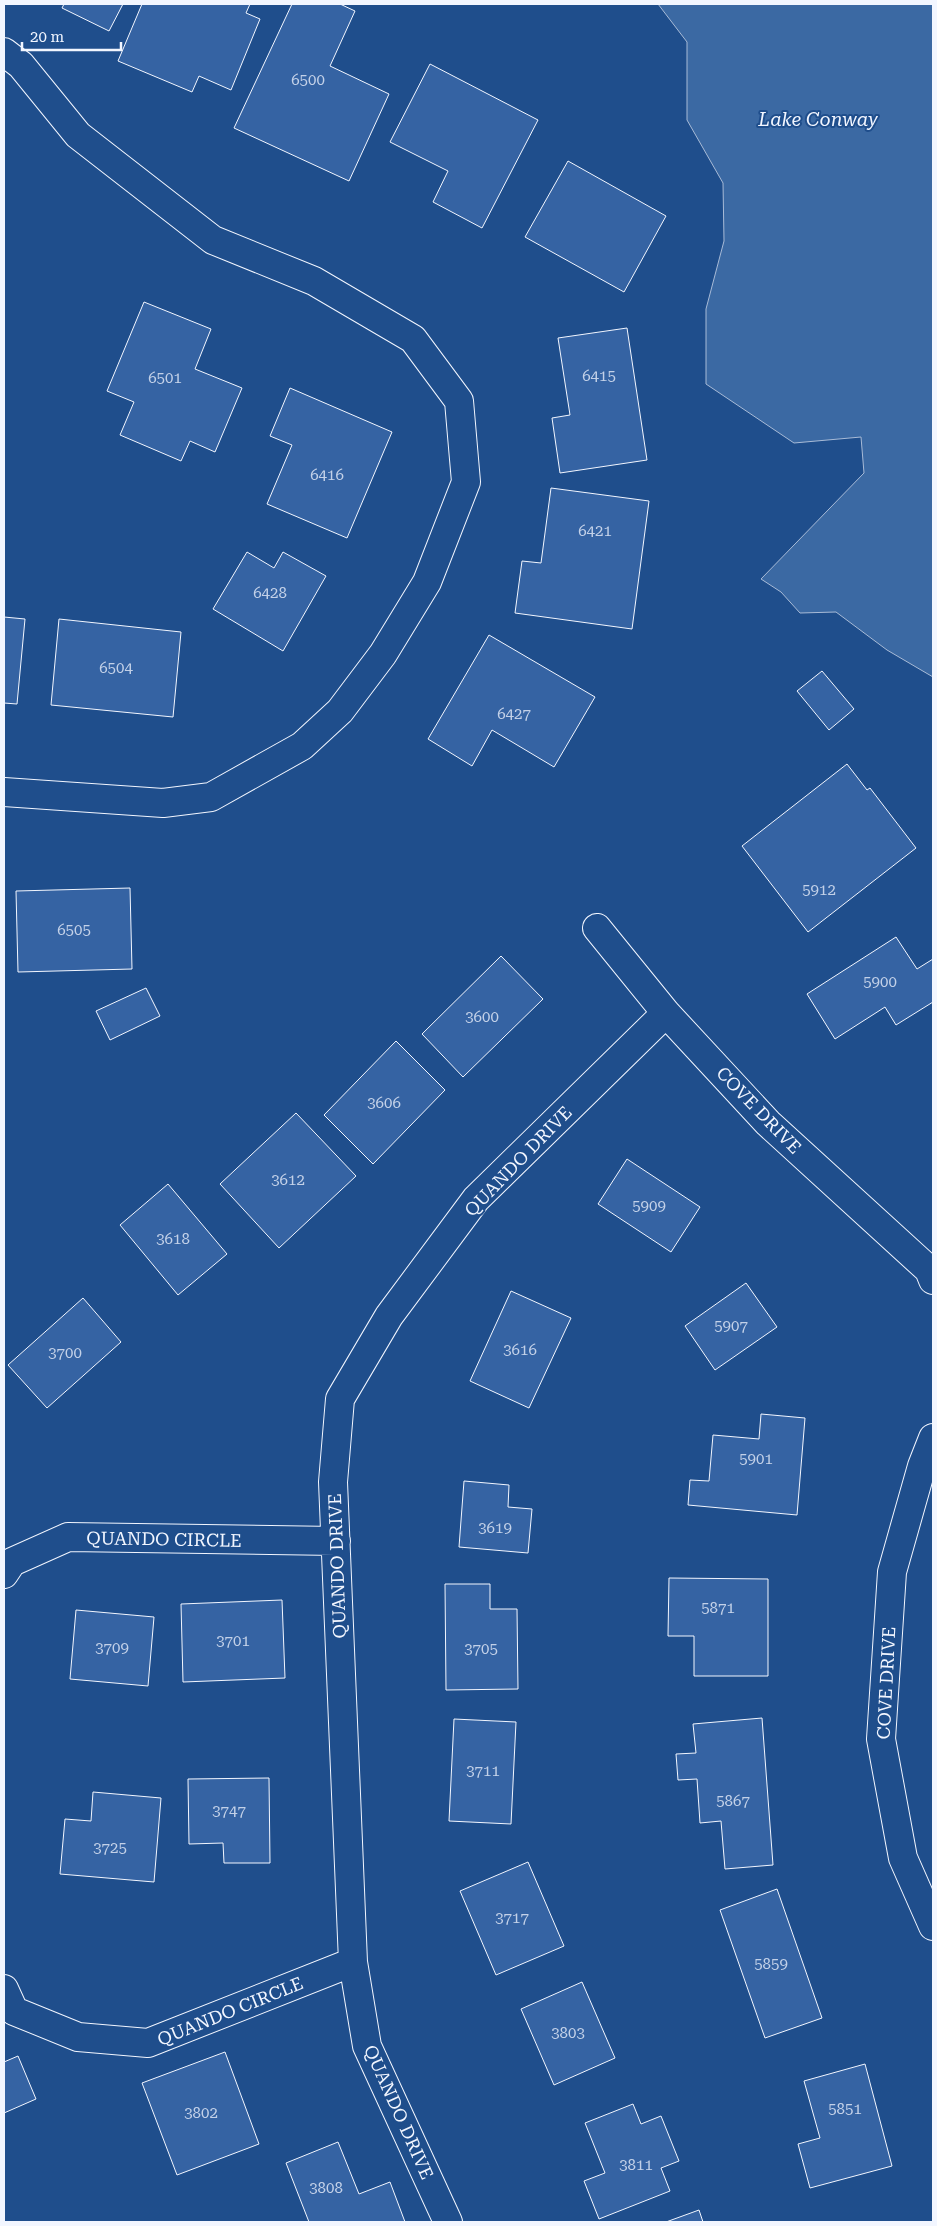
<svg xmlns="http://www.w3.org/2000/svg" width="937" height="2226" viewBox="0 0 937 2226" font-family="'Roboto Serif',serif">
<style>
.water{fill:#3b69a3;stroke:#a8bbd7}
.building{fill:#3563a3;stroke:#f2f6ff}
.lines{fill:none;stroke-linecap:round;stroke-linejoin:round}
.street-casing{stroke:#f2f6ff;stroke-width:30}
.street{stroke:#1f4e8c;stroke-width:28}
.labels{text-anchor:middle;dominant-baseline:central;stroke-width:4;stroke-linejoin:round;paint-order:stroke}
.number-label{font-size:15px;fill:#c3d1e8}
.street-label{font-size:18px;fill:#f2f6ff;stroke:#1f4e8c}
.water-label{font-size:19px;font-style:italic;fill:#f2f6ff;stroke:#1f4e8c}
</style>
<rect width="100%" height="100%" fill="#1f4e8c"/>
<path class="water" d="M658,4H933V677L887,650L836,612L800,613L781,592L761,579L864,473L861,437L794,443L706,384V309L724,241L723,183L687,120V42Z"/>
<path class="building" d="M64,4H123L109,31L62,8Z
M142,4H250L246,13L260,19L231,90L199,76L192,92L118,61Z
M292,4H340L355,11L330,66L389,94L349,181L234,128Z
M430,64L538,120L482,228L433,202L448,171L390,142Z
M568,161L666,216L624,292L525,237Z
M144,302L211,329L195,369L242,388L215,452L190,441L181,461L120,435L134,402L107,391Z
M627,328L647,460L560,473L552,418L570,415L558,338Z
M290,388L392,432L347,538L267,504L292,445L270,436Z
M551,488L649,501L632,629L515,613L522,561L541,563Z
M247,552L274,568L283,552L326,576L283,651L213,609Z
M4,617L25,619L17,704L4,703Z
M59,619L181,632L173,717L51,705Z
M489,635L595,697L554,767L492,730L472,766L428,739Z
M822,671L854,709L829,730L797,691Z
M847,764L867,790L870,788L916,848L808,932L742,846Z
M130,888L132,969L18,972L16,891Z
M896,937L917,969L933,959V1002L896,1025L885,1007L835,1039L807,994Z
M501,956L543,999L463,1077L422,1034Z
M146,988L160,1016L110,1040L96,1011Z
M396,1041L445,1090L373,1164L324,1115Z
M296,1113L356,1176L279,1248L220,1184Z
M627,1159L700,1207L671,1252L598,1204Z
M168,1184L227,1254L178,1295L120,1225Z
M746,1283L777,1327L715,1370L685,1326Z
M511,1291L571,1318L529,1408L470,1381Z
M83,1298L121,1342L47,1408L8,1365Z
M761,1414L805,1418L797,1515L688,1505L690,1480L709,1481L713,1435L759,1439Z
M464,1481L509,1485L508,1507L532,1509L528,1553L459,1547Z
M669,1578L768,1579V1676H694V1636H668Z
M445,1584H490V1609H517L518,1689L446,1690Z
M282,1600L285,1678L183,1682L181,1604Z
M76,1610L154,1617L148,1686L70,1679Z
M762,1718L773,1865L725,1869L721,1821L700,1823L697,1779L678,1780L676,1754L696,1753L693,1724Z
M454,1719L516,1722L511,1824L449,1821Z
M269,1778L270,1863H224L223,1843L189,1844L188,1779Z
M93,1792L161,1798L154,1882L60,1874L65,1819L91,1821Z
M528,1862L564,1946L496,1975L460,1891Z
M777,1889L822,2018L765,2038L720,1910Z
M582,1982L615,2058L554,2085L521,2009Z
M225,2052L259,2144L177,2175L142,2083Z
M18,2056L36,2099L4,2113V2062Z
M865,2064L892,2166L810,2188L798,2144L820,2138L804,2081Z
M633,2104L641,2124L661,2116L679,2161L661,2168L670,2191L599,2219L584,2181L605,2173L585,2123Z
M338,2142L359,2194L390,2182L405,2222H309L286,2163Z
M699,2210L703,2222H666Z"/>
<g class="lines">
<g class="street-casing">
<path id="street" d="M4,52L21,65L78,135L213,240L314,281L413,339L459,401L466,482L427,582L383,654L340,711L302,746L211,797L163,803L4,792
M597,928L666,1013L768,1123L929,1270L933,1280
M933,1438L922,1466L892,1572L881,1739L903,1858L933,1926
M4,1574L12,1562L68,1537L336,1541
M4,1989L14,2011L78,2037L148,2043L353,1962
M448,2222L367,2046L353,1962L333,1482L340,1399L389,1316L476,1199L666,1013"/>
</g>
<use href="#street" class="street"/>
</g>
<g class="labels">
<g class="number-label">
<text x="308" y="80">6500</text>
<text x="599" y="376">6415</text>
<text x="165" y="378">6501</text>
<text x="327" y="475">6416</text>
<text x="595" y="531">6421</text>
<text x="270" y="593">6428</text>
<text x="116" y="668">6504</text>
<text x="514" y="714">6427</text>
<text x="819" y="890">5912</text>
<text x="74" y="930">6505</text>
<text x="880" y="982">5900</text>
<text x="482" y="1017">3600</text>
<text x="384" y="1103">3606</text>
<text x="288" y="1180">3612</text>
<text x="649" y="1206">5909</text>
<text x="173" y="1239">3618</text>
<text x="731" y="1326">5907</text>
<text x="520" y="1350">3616</text>
<text x="65" y="1353">3700</text>
<text x="756" y="1459">5901</text>
<text x="495" y="1528">3619</text>
<text x="718" y="1608">5871</text>
<text x="233" y="1641">3701</text>
<text x="112" y="1648">3709</text>
<text x="481" y="1649">3705</text>
<text x="483" y="1771">3711</text>
<text x="733" y="1801">5867</text>
<text x="229" y="1811">3747</text>
<text x="110" y="1848">3725</text>
<text x="512" y="1918">3717</text>
<text x="771" y="1964">5859</text>
<text x="568" y="2033">3803</text>
<text x="845" y="2109">5851</text>
<text x="201" y="2113">3802</text>
<text x="636" y="2165">3811</text>
<text x="326" y="2188">3808</text>
</g>
<g class="street-label">
<text transform="translate(759 1110) rotate(46)">COVE DRIVE</text>
<text transform="translate(518 1161) rotate(-46)">QUANDO DRIVE</text>
<text transform="translate(164 1539) rotate(1)">QUANDO CIRCLE</text>
<text transform="translate(337 1566) rotate(-92)">QUANDO DRIVE</text>
<text transform="translate(886 1683) rotate(-87)">COVE DRIVE</text>
<text transform="translate(230 2011) rotate(-22)">QUANDO CIRCLE</text>
<text transform="translate(399 2112) rotate(66)">QUANDO DRIVE</text>
</g>
<g class="water-label">
<text x="818" y="119">Lake Conway</text>
</g>
</g>
<rect width="937" height="2226" fill="none" stroke="#f2f6ff" stroke-width="10"/>
<path d="M22 42v8h99v-8" fill="none" stroke="#f2f6ff" stroke-width="2.5"/>
<text x="30" y="42" font-size="15" fill="#f2f6ff" stroke="#1f4e8c" stroke-width="4" paint-order="stroke">20 m</text>
</svg>
